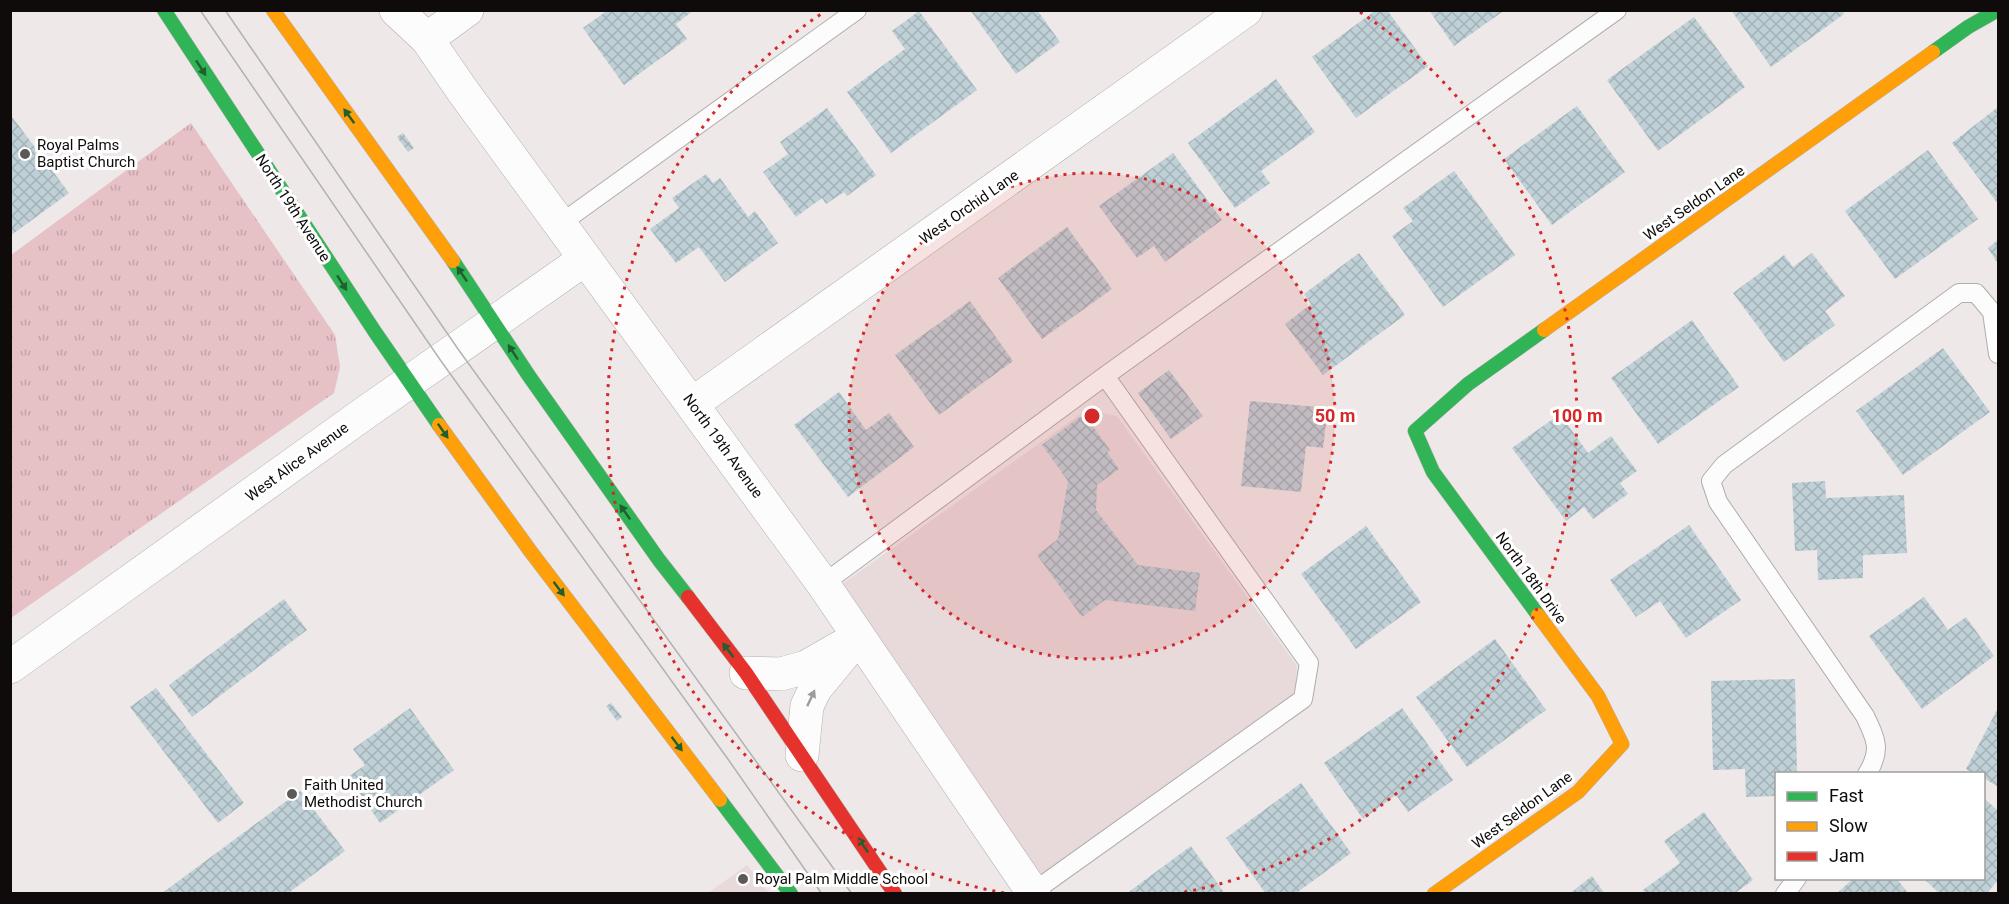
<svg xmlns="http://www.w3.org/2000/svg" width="2009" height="904" viewBox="0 0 2009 904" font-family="Roboto,sans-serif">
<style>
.built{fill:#e8dadb}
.grass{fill:url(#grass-tufts)}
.building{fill:url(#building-cross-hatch)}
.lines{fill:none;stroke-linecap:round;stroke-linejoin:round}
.lane-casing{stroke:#b2adad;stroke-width:20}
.street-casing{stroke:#b2adad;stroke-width:34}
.fast-casing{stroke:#b2adad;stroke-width:15}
.slow-casing{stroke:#b2adad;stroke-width:15}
.jam-casing{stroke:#b2adad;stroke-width:15}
.lane{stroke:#fcfcfc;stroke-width:18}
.street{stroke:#fcfcfc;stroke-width:33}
.fast{stroke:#30b455;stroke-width:14}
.slow{stroke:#ff9f0a;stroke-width:14}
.jam{stroke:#e5322d;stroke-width:14}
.tram{stroke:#b2b2b2;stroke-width:1.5}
.oneway{fill:#206030}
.oneway2{fill:#9d9c9c}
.ring{fill:none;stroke:#d62828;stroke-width:3;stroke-dasharray:3 6}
.poi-dot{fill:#5d5858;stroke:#fff;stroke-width:2}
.labels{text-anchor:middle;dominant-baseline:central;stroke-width:6;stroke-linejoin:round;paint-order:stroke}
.poi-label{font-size:15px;fill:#0f0b0b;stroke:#fff;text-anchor:start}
.street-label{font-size:15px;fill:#0f0b0b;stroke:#fff}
.centre{fill:#d62828;stroke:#fff;stroke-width:3}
.ring-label{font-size:18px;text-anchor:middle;font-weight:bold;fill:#d62828;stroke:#fff;stroke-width:6;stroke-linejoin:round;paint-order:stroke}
</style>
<defs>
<pattern id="grass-tufts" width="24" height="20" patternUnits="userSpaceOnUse" patternTransform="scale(1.5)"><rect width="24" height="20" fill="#e6c1c5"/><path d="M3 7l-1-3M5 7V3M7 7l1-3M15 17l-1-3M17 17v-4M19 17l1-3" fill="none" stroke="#c4a4a8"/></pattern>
<pattern id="building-cross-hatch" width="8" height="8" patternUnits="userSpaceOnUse" patternTransform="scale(1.5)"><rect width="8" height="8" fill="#bfd1d7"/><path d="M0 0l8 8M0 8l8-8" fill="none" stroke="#a3b2b7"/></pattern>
</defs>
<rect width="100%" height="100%" fill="#eee8e8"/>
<path class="built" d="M1086,410L1117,416L1297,666L1295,697L1042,877L841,585Z
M747,865L769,893H708Z"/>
<path class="grass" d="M191,123L335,335L340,367L334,393L11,618V255Z"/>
<path class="building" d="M608,10H694L676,24L687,39L624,85L583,28Z
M970,10H1037L1060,42L1016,74Z
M1376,10H1387L1428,66L1356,118L1312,57Z
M1429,10H1505L1454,46Z
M1731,10H1842L1844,14L1771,67Z
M919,11L977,90L891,153L847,92L905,49L892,31Z
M1694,17L1745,87L1658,151L1607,80Z
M1276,79L1315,132L1261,171L1270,183L1235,208L1188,143Z
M1577,106L1625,172L1552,225L1504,159Z
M1998,107V204L1952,143Z
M827,108L876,175L847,196L844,192L826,204L822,198L796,217L763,172L788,154L780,142Z
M10,114L69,193L10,236Z
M403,133L414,148L408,152L397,137Z
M1928,150L1978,219L1895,279L1845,211Z
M1173,153L1222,220L1165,262L1154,246L1137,258L1099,206Z
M1454,171L1515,255L1443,307L1392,236L1413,221L1403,208Z
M706,174L713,183L720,178L748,217L755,211L778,243L725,282L699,247L676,263L650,229L679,208L672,198Z
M1067,227L1112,289L1042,339L998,278Z
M1998,240V264L1988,248Z
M1359,253L1405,315L1323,375L1285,324L1311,304L1304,294Z
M1812,253L1845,296L1825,311L1835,325L1784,362L1733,293L1784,255L1793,267Z
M970,301L1013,361L939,415L895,355Z
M1692,320L1739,387L1658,444L1611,378Z
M1943,348L1990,412L1903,475L1856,411Z
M1169,370L1203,416L1171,439L1138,393Z
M839,392L866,430L889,413L914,447L848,497L794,425Z
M1250,401L1328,408L1323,448L1306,446L1301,492L1241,486Z
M1084,414L1110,450L1107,452L1119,469L1097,485L1096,510L1138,565L1200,573L1195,611L1105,600L1082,617L1037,555L1058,539L1068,481L1042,445Z
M1560,414L1588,453L1611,436L1637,471L1620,483L1628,494L1593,519L1584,507L1566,521L1512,448Z
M1825,481L1826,498L1904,495L1907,553L1863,555V578L1818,580L1817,550L1795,551L1792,483Z
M1689,525L1741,600L1686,638L1660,601L1636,617L1610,580Z
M1366,526L1421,602L1356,649L1301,574Z
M1924,597L1948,630L1966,617L1994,656L1922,709L1869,636Z
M284,599L307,630L192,717L169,685Z
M1495,639L1546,710L1467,767L1416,697Z
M1795,679L1797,774H1776V796L1746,797L1745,769L1713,770L1711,681Z
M156,688L244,803L218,823L130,707Z
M611,703L622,717L617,721L606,706Z
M410,708L454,770L380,823L348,777L365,765L353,749Z
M1402,708L1453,780L1408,812L1396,795L1363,819L1324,763Z
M1998,708V787L1984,778V774H1974L1966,769Z
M1301,783L1351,853L1295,894H1266L1226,838Z
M300,791L345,851L287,894H161Z
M1984,798L1998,811V880L1986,894H1940L1923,878H1984Z
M1704,812L1753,880L1734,894H1645L1643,890L1680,863L1664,841Z
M1191,846L1225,894H1126Z
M1592,876L1605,894H1569Z
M1854,878H1896L1909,894H1836Z"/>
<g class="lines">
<g class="lane-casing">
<path id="lane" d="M560,224L857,10
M823,584L1105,376L1617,10
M1867,774C1882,750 1876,739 1865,716L1718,502L1711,481L1724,465L1959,293H1976L1992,312L1998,354
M1033,892L1303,699L1309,663L1105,376
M1785,894L1797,878"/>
</g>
<g class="street-casing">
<path id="street" d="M396,10L427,39L462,90L823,584L1034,894
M427,39L467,10
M692,404L1246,10
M10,667L369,410L585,259
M746,673L781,674L806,667L841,647
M802,755L807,706L815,689L858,637"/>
</g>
<g class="fast-casing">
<path id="fast" d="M164,10L375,332L439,425
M1933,52L1968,27L1998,10
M453,261L529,376L659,560L688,597
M1538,615L1433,472L1415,431L1468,384L1544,330
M720,800L791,894"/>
</g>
<g class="slow-casing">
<path id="slow" d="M273,10L453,261
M1544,330L1933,52
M439,425L531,552L720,800
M1434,894L1578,792L1622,744L1598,696L1538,615"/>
</g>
<g class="jam-casing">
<path id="jam" d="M688,597L746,673L895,894"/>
</g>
<use href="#lane" class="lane"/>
<use href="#street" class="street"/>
<use href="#fast" class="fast"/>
<use href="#slow" class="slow"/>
<use href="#jam" class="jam"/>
<path class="tram" d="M200,10L441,361L730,762L822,894
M225,10L458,349L852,894"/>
</g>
<defs><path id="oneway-solid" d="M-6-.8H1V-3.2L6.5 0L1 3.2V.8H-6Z" transform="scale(1.5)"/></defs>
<g class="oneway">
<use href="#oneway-solid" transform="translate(201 68) rotate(57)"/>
<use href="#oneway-solid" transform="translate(349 116) rotate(-126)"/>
<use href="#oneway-solid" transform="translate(462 274) rotate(-124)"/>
<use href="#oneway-solid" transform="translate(342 283) rotate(57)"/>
<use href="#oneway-solid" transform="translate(513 352) rotate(-123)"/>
<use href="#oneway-solid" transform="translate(443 431) rotate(55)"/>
<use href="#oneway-solid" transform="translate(625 512) rotate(-125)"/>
<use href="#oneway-solid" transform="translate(559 589) rotate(53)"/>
<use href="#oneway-solid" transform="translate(728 650) rotate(-127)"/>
<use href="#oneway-solid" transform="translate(677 744) rotate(53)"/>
<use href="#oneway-solid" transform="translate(863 845) rotate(-124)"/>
</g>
<use class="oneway2" href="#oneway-solid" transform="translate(811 698) rotate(-65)"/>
<circle cx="1092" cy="416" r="243" fill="#d62828" fill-opacity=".12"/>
<g class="ring">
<circle cx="1092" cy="416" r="243"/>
<path d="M1004 893A485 485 0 0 1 824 12M1360 12A485 485 0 0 1 1180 893"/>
</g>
<g class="poi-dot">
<circle cx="25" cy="154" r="6"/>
<circle cx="292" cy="794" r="6"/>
<circle cx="743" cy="879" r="6"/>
</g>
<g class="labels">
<g class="poi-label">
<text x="37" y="145">Royal Palms<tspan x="37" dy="17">Baptist Church</tspan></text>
<text x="304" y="785">Faith United<tspan x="304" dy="17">Methodist Church</tspan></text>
<text x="755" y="879">Royal Palm Middle School</text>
</g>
<g class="street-label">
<text transform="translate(1694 203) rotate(-35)">West Seldon Lane</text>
<text transform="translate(969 207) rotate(-35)">West Orchid Lane</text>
<text transform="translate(293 208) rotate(57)">North 19th Avenue</text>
<text transform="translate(723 446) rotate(54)">North 19th Avenue</text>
<text transform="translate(297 462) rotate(-36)">West Alice Avenue</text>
<text transform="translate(1531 578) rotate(54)">North 18th Drive</text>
<text transform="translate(1522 810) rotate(-36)">West Seldon Lane</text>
</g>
</g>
<circle cx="1092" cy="416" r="9" class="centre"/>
<g class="ring-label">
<text x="1335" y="422">50 m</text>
<text x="1577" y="422">100 m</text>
</g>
<rect width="2009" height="904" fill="none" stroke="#0f0b0b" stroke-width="24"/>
<rect x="1775" y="772" width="210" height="108" fill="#ffffff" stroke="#9f9d9d" stroke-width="1.5"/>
<rect x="1787" y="792" width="30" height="9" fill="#30b455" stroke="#9f9d9d" stroke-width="1.5"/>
<text x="1829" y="802" font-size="18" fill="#0f0b0b">Fast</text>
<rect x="1787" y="822" width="30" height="9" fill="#ff9f0a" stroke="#9f9d9d" stroke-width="1.5"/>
<text x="1829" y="832" font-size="18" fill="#0f0b0b">Slow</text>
<rect x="1787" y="852" width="30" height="9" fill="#e5322d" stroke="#9f9d9d" stroke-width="1.5"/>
<text x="1829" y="862" font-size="18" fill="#0f0b0b">Jam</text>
</svg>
